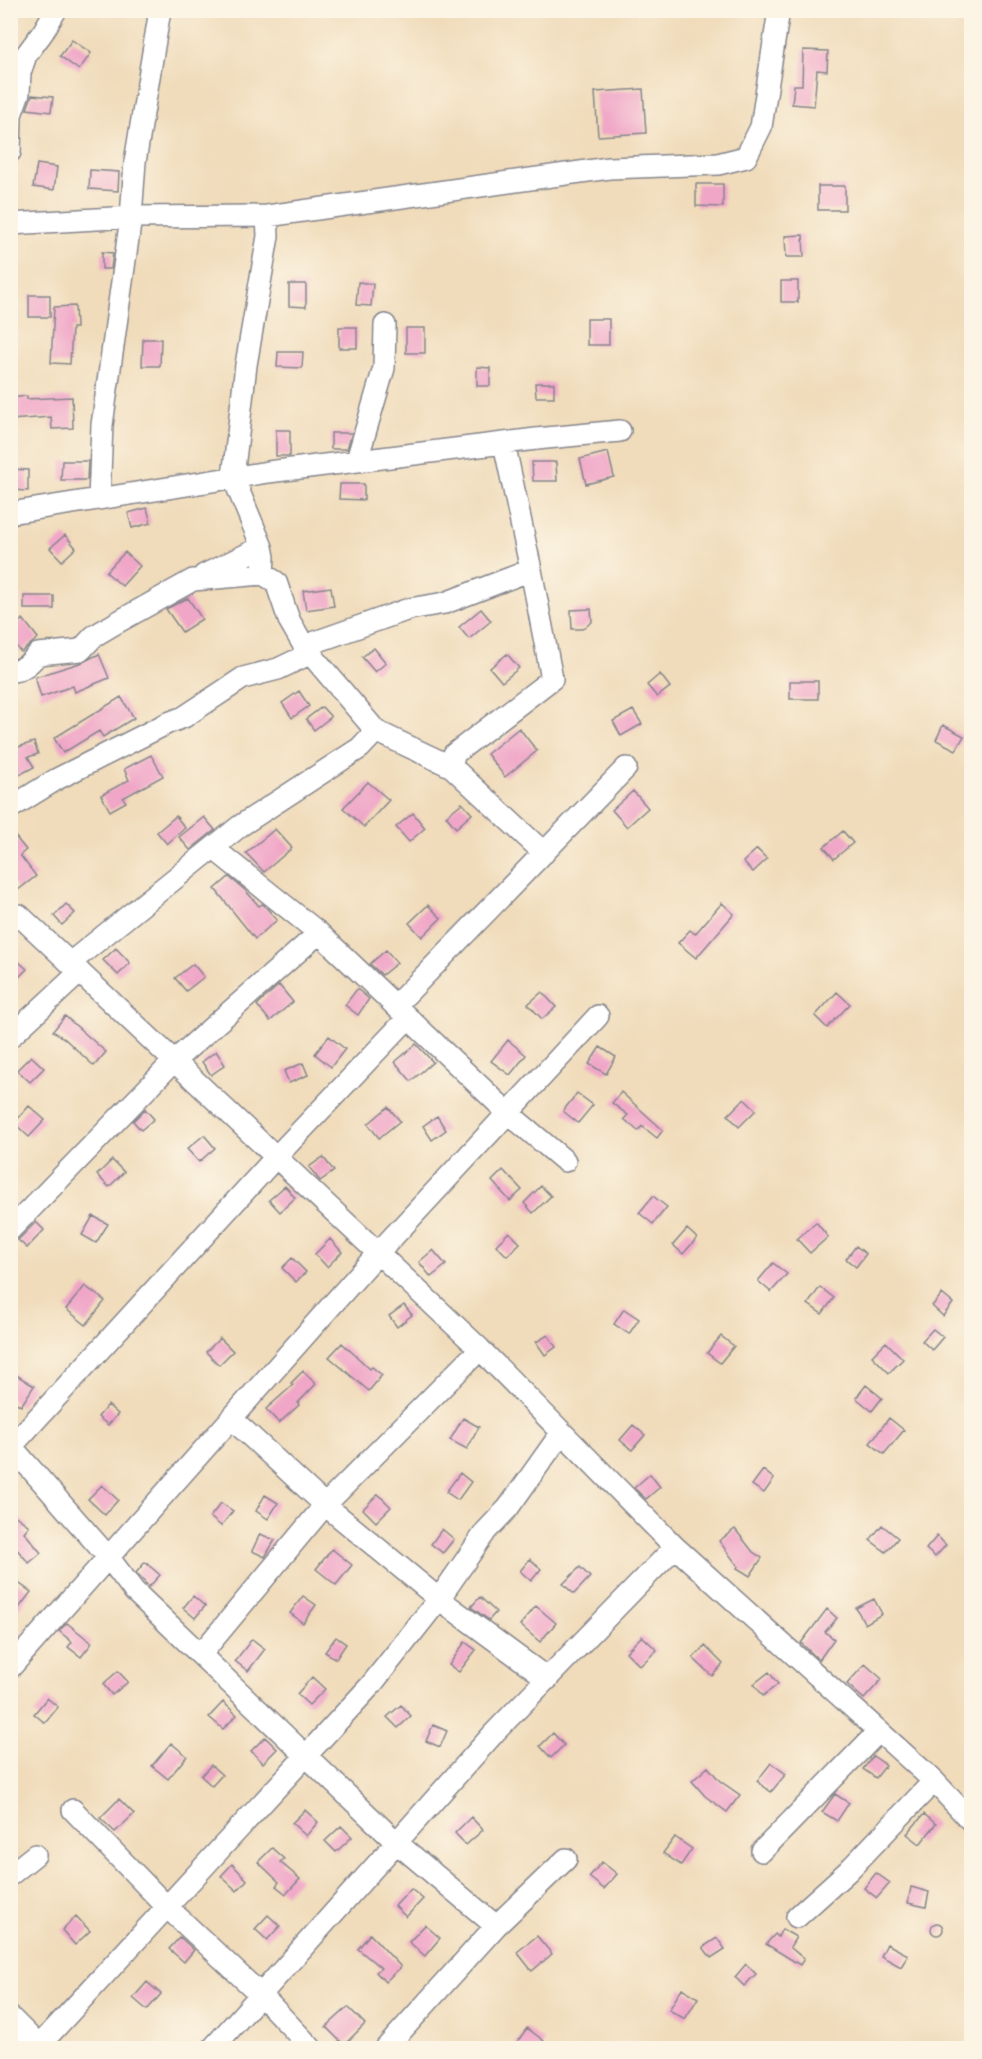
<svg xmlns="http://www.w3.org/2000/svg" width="982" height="2059" viewBox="0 0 982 2059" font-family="'Shantell Sans',sans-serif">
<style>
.building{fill:#f0a6c7}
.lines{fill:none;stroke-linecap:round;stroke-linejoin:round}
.minor-casing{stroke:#86858c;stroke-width:24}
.minor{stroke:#fff;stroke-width:21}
</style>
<rect width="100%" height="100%" fill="#fcf5e5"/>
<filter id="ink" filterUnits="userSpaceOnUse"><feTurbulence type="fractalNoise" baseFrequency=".0167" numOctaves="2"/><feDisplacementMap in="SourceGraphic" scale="12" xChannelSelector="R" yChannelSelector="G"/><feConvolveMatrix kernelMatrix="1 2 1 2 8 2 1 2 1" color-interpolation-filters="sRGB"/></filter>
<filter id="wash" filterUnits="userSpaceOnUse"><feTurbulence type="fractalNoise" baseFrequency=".008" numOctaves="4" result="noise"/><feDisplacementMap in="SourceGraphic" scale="24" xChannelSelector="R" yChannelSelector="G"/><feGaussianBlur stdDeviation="1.35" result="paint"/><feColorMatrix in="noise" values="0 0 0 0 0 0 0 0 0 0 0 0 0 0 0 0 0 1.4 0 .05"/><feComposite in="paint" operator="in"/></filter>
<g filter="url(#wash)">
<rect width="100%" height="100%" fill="#f0dbba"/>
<g id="blocks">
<path class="building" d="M72,40L91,53L79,70L60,56Z
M803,50L828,51L827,71L817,70L814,106L792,104L794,85H802Z
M643,89L646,133L598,136L595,92Z
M32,95L53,97L51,112L27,109Z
M37,164L57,167L54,190L33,187Z
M90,170L119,172L118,191L89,189Z
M696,184H723V207L696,206Z
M818,186H845V210H818Z
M803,235L804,257H786L785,236Z
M102,252L113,253L111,269H102Z
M781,281H798V302H781Z
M358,282L373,284L371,306L356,305Z
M289,284H306V307L289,306Z
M29,295H50V317H29Z
M75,306L76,328H72L70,364L51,363L54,307Z
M587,319H609V345H587Z
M339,327H357V348H339Z
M406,328H425V353H406Z
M143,339H161L160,366H142Z
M278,352H303L302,368L277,367Z
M477,367L490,368V386H477Z
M535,383H554V397H536Z
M27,396V399L72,397L73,428L52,429L51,417L10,420V398Z
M276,430H290V456H276Z
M331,433H352L347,449H331Z
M608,452L614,477L586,484L580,459Z
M62,461H88L87,480H61Z
M532,462H556L557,481H533Z
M12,469L28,470V491L11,490Z
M340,484H364V500L339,499Z
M147,508L151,523L132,528L128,513Z
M65,535L76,548L62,561L50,548Z
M125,552L140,566L122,586L106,572Z
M331,587L334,606L306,610L303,591Z
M24,596H54V609H24Z
M188,598L202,619L182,632L166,609Z
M481,609L491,621L469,639L459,627Z
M591,609L592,622L582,629H572L571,610Z
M23,619L38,638L21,652L10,639V629Z
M374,648L386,663L375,672L362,657Z
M99,654L109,678L75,692L73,686L41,697L35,677L83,662Z
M507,654L519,668L502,682L490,668Z
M660,674L670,687L657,697L647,685Z
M790,681H818V699H790Z
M299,691L309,706L292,718L282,703Z
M121,697L134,718L103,737L99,731L63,753L54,738Z
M322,707L331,717L314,730L306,719Z
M633,710L642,724L621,736L613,721Z
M943,725L964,736L956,750L936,740Z
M519,728L537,751L505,777L487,754Z
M34,742L38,754L28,757L34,767L10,780V754L16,751L15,748Z
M151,755L163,776L123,798L126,802L110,811L101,795L129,780L124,769Z
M368,782L389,800L364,827L343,808Z
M633,791L648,808L627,827L612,810Z
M462,803L472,814L456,828L446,816Z
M413,813L425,828L409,842L396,827Z
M176,816L185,828L167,844L157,832Z
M204,817L215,830L190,850L179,837Z
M275,829L292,848L264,872L246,853Z
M10,830L26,850L20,855L36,876L18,890L10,879Z
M843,831L853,843L834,859L824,847Z
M757,849L767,859L753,872L743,862Z
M229,877L245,890L259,906L262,904L264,905L277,920L255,939L215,889Z
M722,903L734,914L696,958L678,943L690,930L695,934Z
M66,904L75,913L62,925L54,916Z
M428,905L441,918L422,937L409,923Z
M116,948L130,963L118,975L103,960Z
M386,950L397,963L382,975L370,964Z
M10,954L27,969L10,986Z
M193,964L204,977L186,991L175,978Z
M279,985L293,1002L270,1021L257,1005Z
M357,989L369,999L358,1015L345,1005Z
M542,992L556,1007L542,1019L528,1004Z
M837,992L850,1004L827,1028L815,1016Z
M65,1016L106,1052L94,1066L65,1039L53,1031Z
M329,1036L345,1049L331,1067L315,1054Z
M508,1040L526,1055L510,1075L491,1061Z
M416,1044L433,1062L411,1081L395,1062Z
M600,1047L616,1057L606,1074L589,1064Z
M216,1051L225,1065L211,1075L202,1062Z
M31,1056L44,1068L30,1082L17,1070Z
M303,1063L308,1075L289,1083L284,1071Z
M621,1092L663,1130L657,1138L642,1126L638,1131L624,1119L628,1115L612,1103Z
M577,1093L593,1105L578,1123L563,1111Z
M744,1099L756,1110L739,1127L728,1115Z
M29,1106L45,1120L29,1137L14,1123Z
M388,1107L400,1121L379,1138L368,1124Z
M145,1109L154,1119L141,1130L133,1121Z
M437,1116L446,1130L432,1140L423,1126Z
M204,1135L215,1148L199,1162L187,1149Z
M323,1157L334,1171L320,1181L309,1167Z
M112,1160L124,1172L109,1187L97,1175Z
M503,1170L522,1190L510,1201L492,1181Z
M285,1186L295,1198L280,1212L269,1200Z
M541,1186L551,1196L533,1213L524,1203Z
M653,1196L667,1207L653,1224L639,1213Z
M93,1216L108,1224L96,1243L82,1235Z
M36,1222L44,1230L27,1248L18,1240Z
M816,1222L828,1237L810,1253L797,1239Z
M687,1229L697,1238L683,1254L673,1245Z
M509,1232L520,1243L507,1256L496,1245Z
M330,1239L342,1252L327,1267L315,1254Z
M856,1246L866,1254L856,1267L846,1259Z
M433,1250L446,1265L431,1277L419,1262Z
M292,1258L306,1272L296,1282L282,1268Z
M773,1263L787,1274L771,1292L758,1281Z
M85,1286L105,1301L86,1325L66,1309Z
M820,1287L834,1298L822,1314L808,1304Z
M942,1294L953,1303L943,1316L932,1306Z
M404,1305L412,1315L397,1327L389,1316Z
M624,1309L639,1319L629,1334L614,1324Z
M933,1329L943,1337L932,1350L922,1341Z
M548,1335L556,1347L545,1355L536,1342Z
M721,1336L734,1346L720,1363L707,1353Z
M220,1338L233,1351L219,1365L206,1352Z
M886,1342L903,1359L889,1373L872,1356Z
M342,1343L370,1369L372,1367L382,1375L369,1391L329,1357Z
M10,1371L34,1386L21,1406L10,1399Z
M303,1371L316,1384L298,1403L299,1405L279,1423L266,1409L293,1385L291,1383Z
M866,1385L882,1398L872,1411L856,1398Z
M108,1405L118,1414L108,1425L98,1417Z
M463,1418L479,1427L467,1449L450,1440Z
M889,1418L904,1430L884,1454L870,1443Z
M633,1425L645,1435L632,1450L620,1440Z
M763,1470L774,1479L764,1493L752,1485Z
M460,1473L471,1482L458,1500L446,1492Z
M650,1474L660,1487L646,1499L634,1488Z
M102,1485L118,1500L105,1515L88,1499Z
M378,1494L391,1507L376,1522L363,1509Z
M265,1495L278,1503L268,1519L256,1511Z
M221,1503L233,1511L221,1526L210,1517Z
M10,1512L29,1526L24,1532L41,1553L29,1563L13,1545L10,1548Z
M882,1525L898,1538L886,1552L870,1540Z
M442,1529L454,1539L443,1553L431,1544Z
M735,1529L753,1552L762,1558L750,1576L737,1568L738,1566L719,1541Z
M260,1534L275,1540L265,1557L252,1551Z
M937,1536L946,1545L935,1557L926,1549Z
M332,1549L352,1565L336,1585L316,1569Z
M530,1559L541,1569L531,1581L520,1571Z
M145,1562L160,1575L149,1587L136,1573Z
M580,1567L590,1577L574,1594L563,1584Z
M10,1577L31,1592L10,1620Z
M193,1596L205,1606L195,1618L183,1608Z
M303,1596L316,1605L303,1623L290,1613Z
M480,1597L496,1612L489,1620L471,1607Z
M874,1599L882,1614L865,1624L856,1608Z
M536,1606L556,1623L540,1642L520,1625Z
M827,1609L837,1618L825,1632L834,1639L819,1660L801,1643Z
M67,1623L92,1643L81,1657L68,1647L72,1642L59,1631Z
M642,1636L657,1650L640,1666L626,1652Z
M336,1637L346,1644L336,1659L325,1652Z
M252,1639L265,1649L248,1671L235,1661Z
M465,1642L476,1650L459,1672L449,1665Z
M705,1646L723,1664L712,1676L693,1658Z
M865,1664L882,1679L864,1699L847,1684Z
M118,1671L128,1682L112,1695L103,1684Z
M769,1672L778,1684L763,1696L754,1684Z
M312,1677L325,1689L309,1705L297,1694Z
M47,1698L58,1707L45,1723L34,1714Z
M223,1702L237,1715L223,1729L209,1717Z
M401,1705L411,1716L398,1728L387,1717Z
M433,1725L447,1731L440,1747L426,1741Z
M553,1733L564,1745L551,1758L540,1746Z
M265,1737L277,1749L263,1763L251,1751Z
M171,1743L187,1756L168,1779L152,1766Z
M873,1756L886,1765L876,1778L863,1769Z
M771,1763L786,1774L771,1792L757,1781Z
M211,1765L222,1775L212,1786L201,1776Z
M708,1767L720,1781L740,1795L727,1812L705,1796L692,1781Z
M835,1794L849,1803L837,1821L822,1812Z
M119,1799L134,1814L115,1832L100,1818Z
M305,1810L318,1822L306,1836L292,1823Z
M924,1814L936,1824L920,1844L907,1834Z
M471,1817L483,1830L466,1845L455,1833Z
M341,1826L352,1837L336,1852L325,1841Z
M675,1837L692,1849L681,1865L663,1853Z
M272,1848L284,1859L280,1862L300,1879L286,1894L276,1886L279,1882L258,1862Z
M602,1862L617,1874L604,1889L589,1877Z
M232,1864L247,1880L237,1891L221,1876Z
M876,1873L890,1883L877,1898L864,1888Z
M911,1887L929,1892L926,1907L908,1903Z
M411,1889L423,1899L406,1917L395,1906Z
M268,1915L280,1926L267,1940L255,1929Z
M76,1916L90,1931L75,1945L62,1930Z
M931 1929a6 6 0 1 1 12 0a6 6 0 1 1-12 0Z
M425,1925L440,1938L425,1956L409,1942Z
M782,1929L796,1937L790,1947L804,1959L800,1965L766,1944L775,1934L778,1937Z
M370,1934L401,1967L385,1982L376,1972L381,1968L358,1949Z
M537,1936L552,1954L532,1971L517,1952Z
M180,1937L194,1950L184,1962L169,1949Z
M717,1938L725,1949L711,1958L703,1947Z
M887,1944L908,1955L901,1967L881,1956Z
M746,1964L756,1974L744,1986L735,1977Z
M147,1982L161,1994L147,2010L133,1998Z
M682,1988L698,1998L685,2019L669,2010Z
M348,2007L365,2024L344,2045L326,2027Z
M527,2028L544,2041L539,2049H512Z"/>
</g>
</g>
<g filter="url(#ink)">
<use href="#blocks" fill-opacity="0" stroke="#86858c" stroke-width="1.5"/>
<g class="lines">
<g class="minor-casing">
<path id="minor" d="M10,152L11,115L19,93L20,73L26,55L43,32L56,10
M10,224L131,217L267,216L609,168L718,164L746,157L761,127L779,10
M357,460L384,368L385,325
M99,499L102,425L131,217L135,162L160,10
M10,513L268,472L536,439L620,431
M531,570L445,603L409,609L304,646L376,731L452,767L544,853
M204,575L262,547
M10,671C22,672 31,662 38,654L81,650L94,636L116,623L193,580L263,574L264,557L262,547L233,477L246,365L268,236L267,216
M452,767L454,754L552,679L531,570L504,443
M10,808L57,779L168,723L184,717L243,678L278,669L305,656L304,646L289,620L276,582L263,574
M213,848L319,933
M10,921L19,915L480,1349L675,1547L934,1781L848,1871L797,1917
M70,963L240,826L360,748L376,731
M395,1006L626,768
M10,1037L80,972
M10,1230L174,1061L319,933L508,1113L565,1161
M232,1419L325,1505L439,1599L548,1679
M10,1445L109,1558L134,1591L397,1843L496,1926
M10,1448L276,1157L408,1018
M201,1654L325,1505L480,1349
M10,1668L378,1253L598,1016
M934,1781L972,1822
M73,1810L167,1907L261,1995L311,2048
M762,1851L879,1731
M10,1875L35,1855
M10,2017L41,2048
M37,2048L371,1685L439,1599L486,1531L508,1508L562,1432
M213,2048L495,1732L675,1547
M386,2048L496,1926L566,1859"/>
</g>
<use href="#minor" class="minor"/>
</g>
</g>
<rect width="982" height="2059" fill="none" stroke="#fcf5e5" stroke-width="36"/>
</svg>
